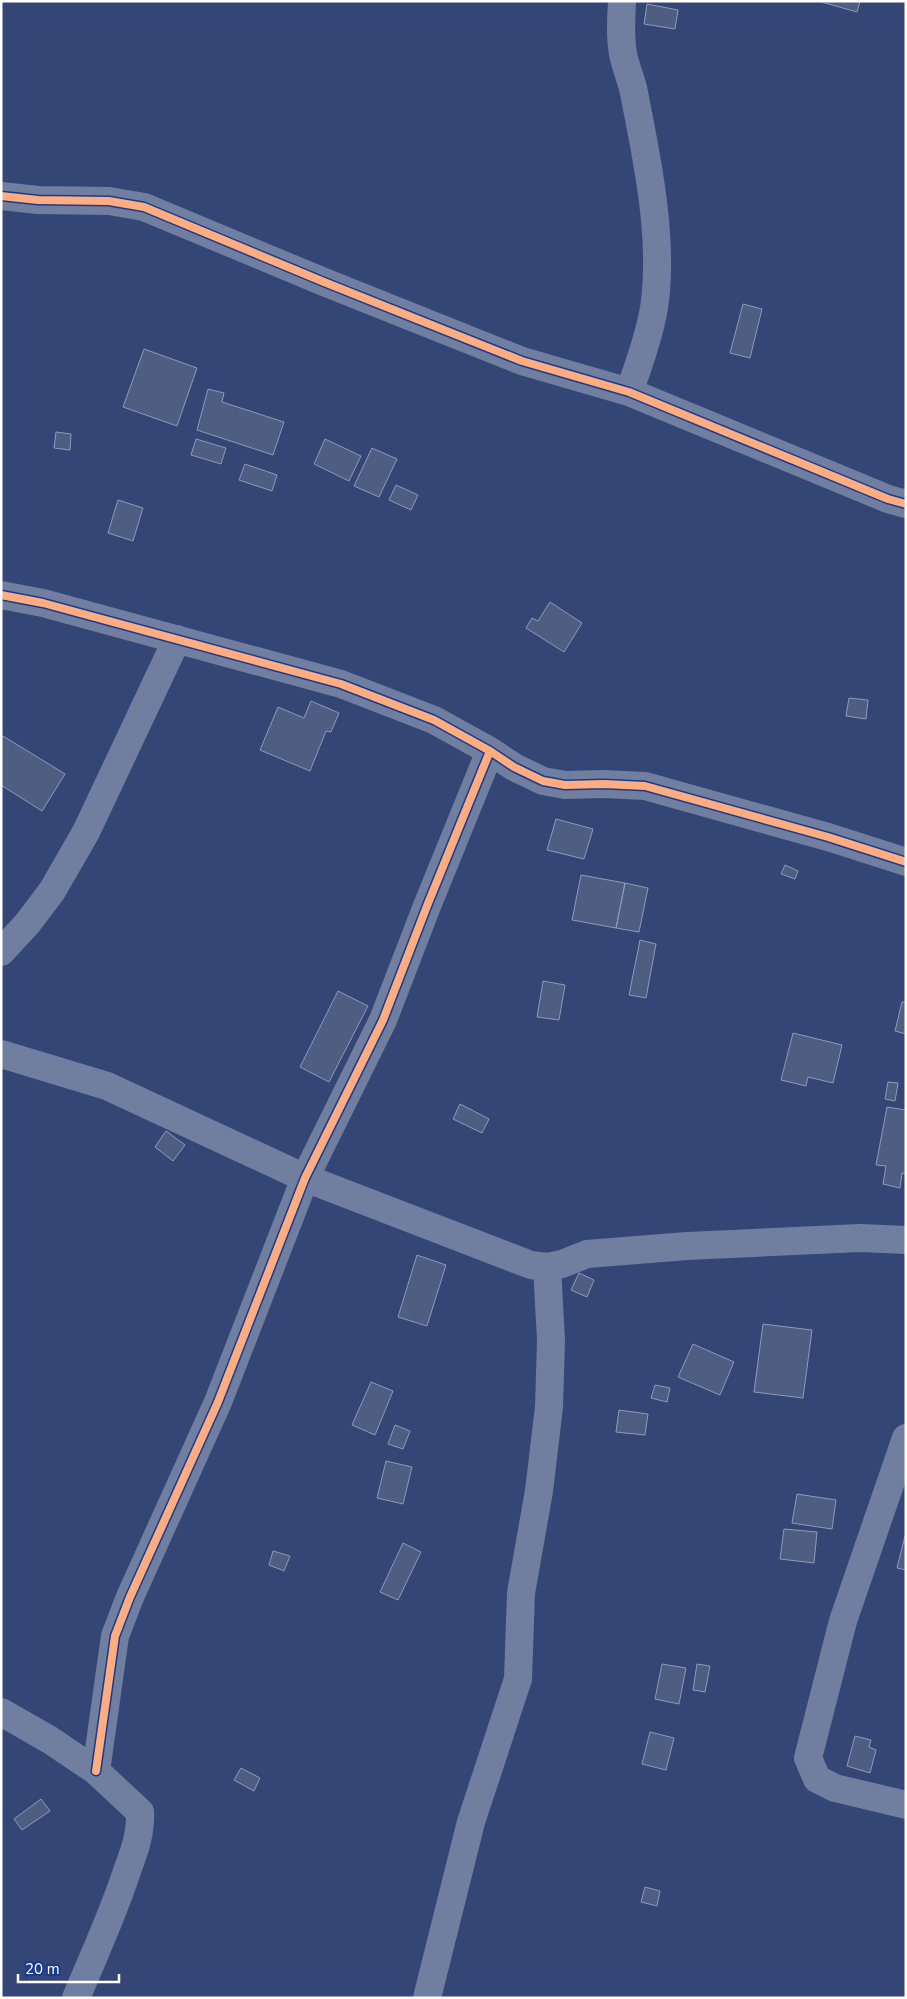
<svg xmlns="http://www.w3.org/2000/svg" width="907" height="1999" viewBox="0 0 907 1999" font-family="'Nunito Sans',sans-serif">
<style>
.building{fill:#4e5e83;stroke:#8f9bb6}
.lines{fill:none;stroke-linecap:round;stroke-linejoin:round}
.minor{stroke:#707ea0;stroke-width:28}
.cycleway-casing{stroke:#183b90;stroke-width:11}
.cycleway{stroke:#ffac80;stroke-width:8}
</style>
<rect width="100%" height="100%" fill="#334675"/>
<path class="building" d="M818,1H860L857,12Z
M647,4L678,10L675,29L644,24Z
M743,304L762,309L750,358L730,353Z
M144,349L197,368L177,426L123,407Z
M208,389L224,393L222,402L284,422L273,455L197,430Z
M56,432L71,434L70,450L54,448Z
M196,439L226,448L221,464L191,455Z
M325,439L361,456L349,481L314,464Z
M372,448L397,459L379,497L354,486Z
M245,464L277,475L272,491L239,480Z
M396,485L418,495L411,510L389,500Z
M118,500L143,508L133,541L108,533Z
M550,602L582,623L564,652L526,628L532,618L538,621Z
M849,698L868,700L866,719L846,716Z
M311,701L339,713L331,732L326,731L310,771L260,750L278,707L304,718Z
M3,736L65,774L42,811L1,785V739Z
M556,819L593,829L584,859L547,850Z
M785,865L798,871L795,879L781,874Z
M581,875L625,883L616,928L572,920Z
M625,883L648,888L639,932L616,928Z
M640,940L656,944L646,998L629,995Z
M543,981L565,985L559,1020L537,1017Z
M338,991L368,1006L329,1082L300,1067Z
M902,1002H906V1034L895,1031Z
M793,1033L842,1045L833,1083L808,1077L806,1086L781,1080Z
M888,1082L898,1083L895,1101L885,1099Z
M460,1104L489,1119L482,1133L453,1119Z
M887,1107L906,1110V1174L902,1173L900,1188L883,1184L886,1166L876,1165Z
M166,1131L185,1145L173,1161L155,1147Z
M417,1255L446,1265L427,1326L398,1317Z
M579,1273L594,1280L587,1297L571,1290Z
M763,1324L812,1330L803,1398L754,1392Z
M693,1344L734,1362L720,1395L678,1377Z
M371,1382L393,1391L375,1435L352,1425Z
M655,1385L670,1388L667,1402L651,1398Z
M619,1410L648,1414L645,1435L616,1432Z
M395,1425L410,1431L403,1449L388,1444Z
M386,1461L412,1467L403,1504L377,1498Z
M797,1494L836,1500L832,1529L792,1523Z
M784,1529L817,1532L814,1563L780,1559Z
M905,1536H906V1570L897,1568Z
M403,1543L421,1552L398,1600L380,1592Z
M273,1551L290,1556L284,1571L269,1565Z
M662,1664L686,1668L679,1704L655,1699Z
M697,1664L710,1666L705,1692L693,1690Z
M650,1732L674,1738L666,1770L642,1764Z
M855,1736L871,1740L869,1747L876,1750L870,1773L847,1766Z
M241,1768L260,1778L254,1791L234,1780Z
M41,1799L50,1811L22,1830L14,1819Z
M645,1887L660,1891L657,1906L641,1902Z"/>
<g class="lines">
<path class="minor" d="M622,1C621,19 620,37 623,54C626,69 633,83 635,98C648,163 664,242 654,308C649,337 639,365 629,392
M1,196L38,200L109,201L144,207L324,282L522,361L629,392L888,499L906,504
M1,595L43,603L341,684L434,720L490,751L514,767L543,781L565,785L604,784L645,786L828,837L906,862
M1,952L27,924L52,891L86,832L177,639
M1,1054L107,1086L305,1178L531,1265L547,1267L562,1264L587,1254L687,1246L860,1238L906,1240
M906,1438L843,1621L808,1758L817,1779L835,1788L906,1805
M1,1712L50,1740L96,1771L140,1812C141,1832 135,1850 128,1868C114,1912 94,1955 76,1998
M96,1771L115,1636L130,1597L218,1402L305,1178L383,1020L427,906L490,751
M427,1998L471,1822L518,1679L521,1593L539,1491L549,1407L551,1340L547,1267"/>
<g class="cycleway-casing">
<path id="cycleway" d="M1,196L38,200L109,201L144,207L324,282L522,361L629,392L888,499L906,504
M1,595L43,603L341,684L434,720L490,751L514,767L543,781L565,785L604,784L645,786L828,837L906,862
M96,1771L115,1636L130,1597L218,1402L305,1178L383,1020L427,906L490,751"/>
</g>
<use href="#cycleway" class="cycleway"/>
</g>
<rect width="907" height="1999" fill="none" stroke="#ffffff" stroke-width="5"/>
<path d="M18 1974v8h101v-8" fill="none" stroke="#ffffff" stroke-width="2.5"/>
<text x="25" y="1974" font-size="15" fill="#ffffff" stroke="#183b90" stroke-width="4" paint-order="stroke">20 m</text>
</svg>
